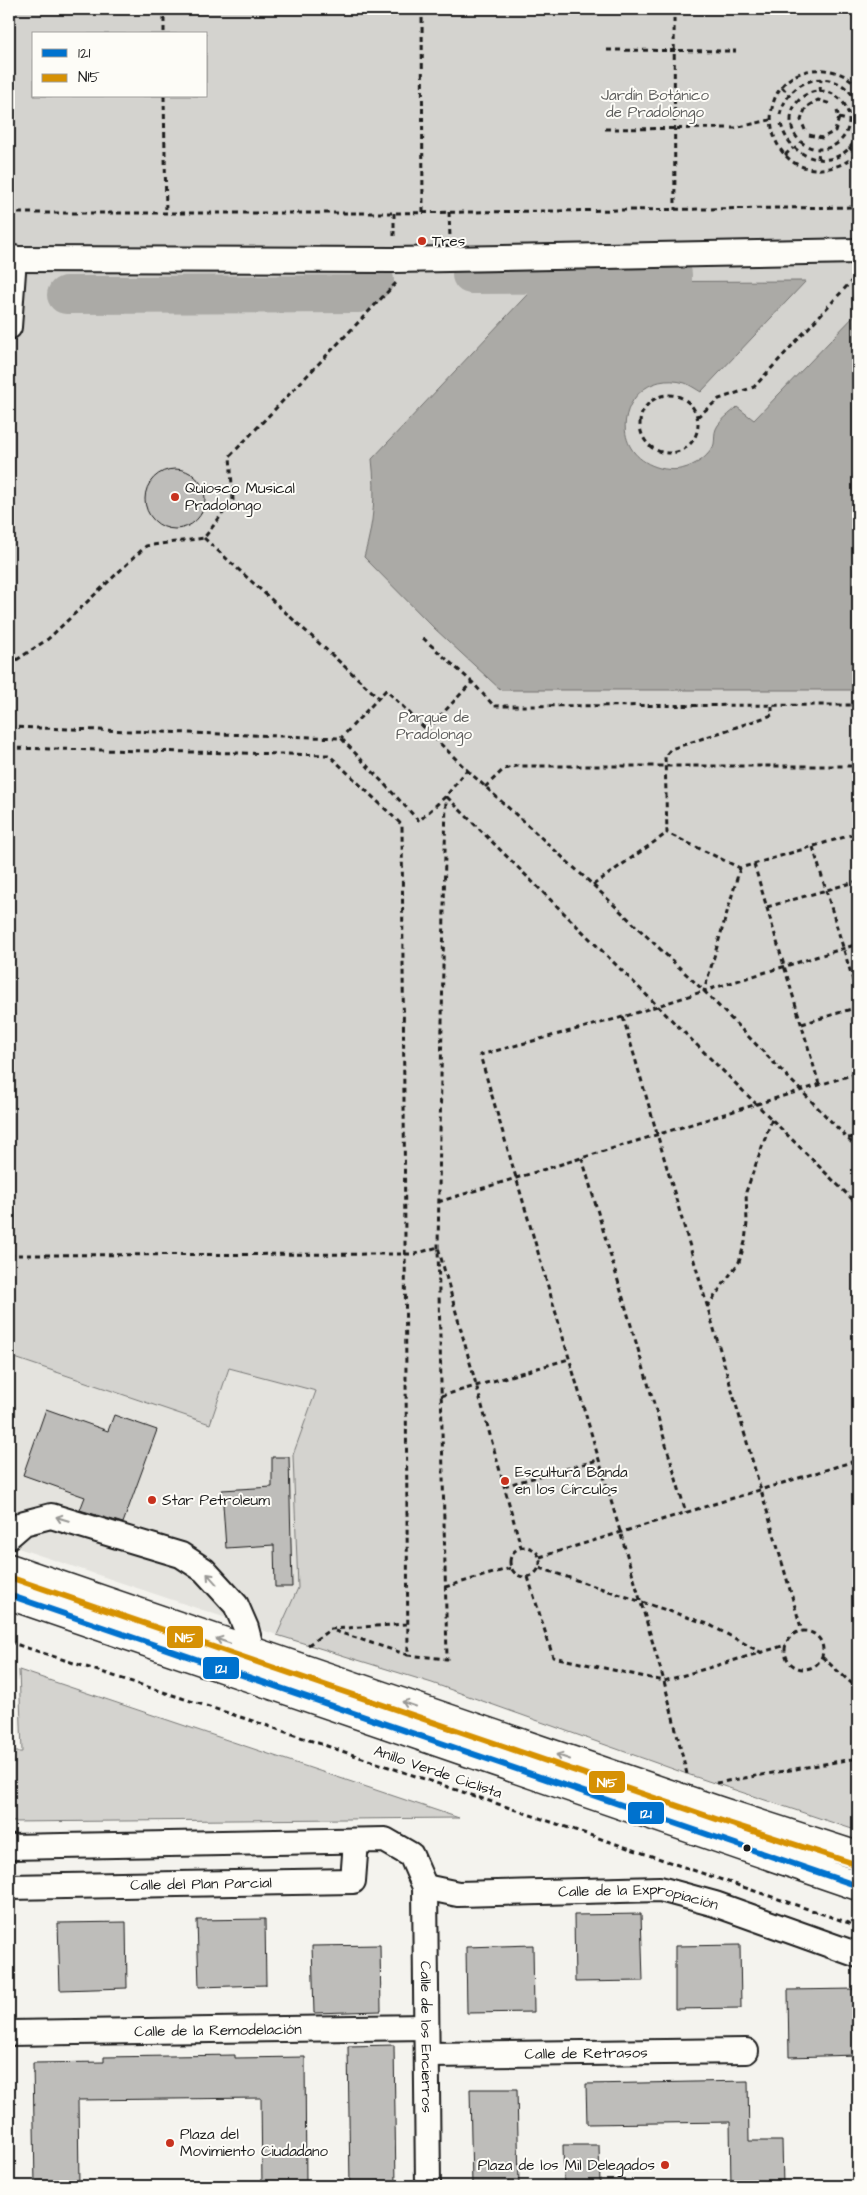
<svg xmlns="http://www.w3.org/2000/svg" width="867" height="2195" viewBox="0 0 867 2195" font-family="'Architects Daughter',sans-serif">
<style>
.built{fill:#e4e3de}
.green{fill:#d4d3cf;stroke:#787876;fill-rule:evenodd}
.water{fill:#abaaa6;stroke:#72716f}
.lines{fill:none;stroke-linecap:round;stroke-linejoin:round}
.river{stroke:#abaaa6;stroke-width:38}
.building{fill:#bebdba;stroke:#1c1c1c}
.minor-casing{stroke:#1c1c1c;stroke-width:28}
.major-casing{stroke:#1c1c1c;stroke-width:31}
.path{stroke:#1c1c1c;stroke-width:3;stroke-dasharray:5 4;stroke-linecap:butt}
.minor{stroke:#fdfcf7;stroke-width:24}
.major{stroke:#fdfcf7;stroke-width:28}
.bus-1-casing{stroke:#fdfcf7;stroke-width:10}
.bus-2-casing{stroke:#fdfcf7;stroke-width:10}
.bus-1{stroke:#0072ce;stroke-width:6}
.bus-2{stroke:#d69104;stroke-width:6}
.oneway{stroke:#989794}
.poi-dot{fill:#c8321e;stroke:#fdfcf7;stroke-width:2}
.bus-dot{fill:#1c1c1c;stroke:#fdfcf7;stroke-width:2}
.labels{text-anchor:middle;dominant-baseline:central;stroke-width:4;stroke-linejoin:round;paint-order:stroke}
.park-label{font-size:15px;fill:#5c5c5b;stroke:#fdfcf7}
.poi-label{font-size:15px;fill:#1c1c1c;stroke:#fdfcf7;text-anchor:start}
.street-label{font-size:15px;fill:#1c1c1c;stroke:#fdfcf7}
.line-badge{stroke:#fdfcf7;stroke-width:2}
.badge-label{font-size:14px;text-anchor:middle;font-weight:bold;fill:#fff}
</style>
<rect width="100%" height="100%" fill="#f4f3ee"/>
<filter id="ink" filterUnits="userSpaceOnUse"><feTurbulence type="fractalNoise" baseFrequency=".02" numOctaves="2"/><feDisplacementMap in="SourceGraphic" scale="10" xChannelSelector="R" yChannelSelector="G"/><feConvolveMatrix kernelMatrix="1 2 1 2 8 2 1 2 1" color-interpolation-filters="sRGB"/></filter>
<g filter="url(#ink)">
<path class="built" d="M9,1356L210,1424L229,1368L316,1391L293,1455L298,1588L277,1635L9,1545Z"/>
<path class="green" d="M9,9H858V1831L687,1774L432,1683L277,1635L298,1588L293,1455L316,1391L229,1368L210,1424L9,1356ZM34,34H206V96H34Z
M19,1670L459,1818L9,1822V1752H22Z"/>
<path class="water" d="M806,281L701,392C696,389 690,385 685,383C625,366 599,452 660,468C673,471 684,470 696,463C702,461 713,450 714,444C715,439 714,433 716,429C719,421 731,413 737,407L754,420L858,312V690H501L434,628L364,557C374,522 376,495 372,459L539,282Z"/>
<g class="lines">
<path class="river" d="M471,275L673,274V281
M66,295L358,294L375,280"/>
</g>
<path class="building" d="M145 499a30 30 0 1 1 60 0a30 30 0 1 1-60 0Z
M46,1409L108,1431L114,1415L157,1430L123,1523L80,1510L85,1497L23,1475Z
M272,1457H289L292,1587H275L274,1545L226,1548L222,1490L272,1487Z
M641,1914L643,1981L575,1982L574,1915Z
M265,1919L266,1985L199,1987L197,1920Z
M126,1922L127,1988L60,1990L58,1923Z
M380,1945L381,2011L314,2013L312,1946Z
M533,1945L534,2012L467,2013L466,1947Z
M740,1945L741,2008L675,2009V1946Z
M855,1989L856,2055L789,2057L788,1990Z
M394,2045L396,2186H350L348,2046Z
M235,2055V2058L305,2057L306,2186H262L261,2098L78,2100L79,2186H35L33,2063L104,2062V2057Z
M748,2081L749,2141H782L783,2186H731L730,2122L587,2124L586,2084Z
M470,2089H517L519,2186H472Z
M563,2145H599L600,2186H564Z"/>
<g class="lines">
<g class="minor-casing">
<g id="minor">
<path d="M9,259L395,260L858,251"/>
<path d="M9,327L14,258"/>
<path d="M9,1536L24,1523L51,1516L181,1555L204,1570L236,1605L246,1628L252,1651"/>
<path id="s1" d="M9,1847L385,1840L411,1855L425,1887L428,2186"/>
<path id="s2" d="M9,1887L353,1881L356,1841"/>
<path id="s3" d="M425,1887L458,1894L660,1889L715,1904L858,1955"/>
<path id="s4" d="M9,2033L426,2027"/>
<path id="s5" d="M427,2055L746,2051"/>
</g>
</g>
<g class="major-casing">
<path id="major" d="M9,1568L719,1811L858,1856
M9,1595L858,1886"/>
</g>
<path class="path" d="M164,9V34
M422,9L423,212
M674,9L675,210
M607,50L736,51
M782,87L789,95
M858,87C848,74 829,68 813,70C748,78 763,181 829,168C840,166 851,161 858,152
M820,91L821,79
M791 120a29 29 0 1 1 58 0a29 29 0 1 1-58 0Z
M164,96L166,213
M780,115C789,74 841,65 858,105
M839,118L850,121
M781,124C791,164 842,174 858,134
M605,129L735,128L770,120
M805,130L801,120L806,107L818,100L831,104
M809,135L822,138L835,131L839,118L837,111
M849,147L856,155
M785,155L793,148
M818,159L819,149
M449,212L450,238
M9,213H394L858,207
M394,213V240
M640 424a29 29 0 1 1 58 0a29 29 0 1 1-58 0Z
M697,417L719,399L754,387L858,274
M204,538L378,697
M423,638L472,682
M9,665L48,639L146,546L204,538L233,500L230,456L397,282
M772,706V715L671,749L665,756L667,833L740,868L858,833
M9,727L341,738L419,821L446,796L467,770L386,690L341,738
M427,730L472,682L494,706L858,705
M9,748L329,755L402,825L408,1655L447,1659L438,1247L446,796
M467,770L593,885L704,991L858,1149
M485,787L504,769L517,766H858
M447,797L858,1205
M813,847L858,997
M754,864L819,1084
M740,868L704,991L858,944
M593,885L667,833
M767,907L858,881
M623,1017L802,1631
M802,1024L858,1007
M848,1138L858,1137
M582,1158L686,1513
M438,1202L858,1073
M9,1255L415,1254L438,1247L521,1547
M707,1307L739,1262L745,1242L747,1223L746,1192L772,1119
M441,1396L569,1359
M504,1486L598,1460
M510 1562a15 15 0 1 1 30 0a15 15 0 1 1-30 0Z
M540,1557L858,1460
M540,1568L708,1624L762,1653
M528,1577L553,1657L664,1681L786,1645
M445,1587L511,1568
M335,1631L408,1655
M785 1650a19 19 0 1 1 38 0a19 19 0 1 1-38 0Z
M9,1642L268,1726L858,1926
M308,1645L331,1629L407,1624
M822,1657L858,1689
M687,1774L664,1681L480,1055L623,1017L704,991
M716,1783L858,1758"/>
<use href="#minor" class="minor"/>
<use href="#major" class="major"/>
<g class="bus-1-casing">
<path id="bus-1" d="M9,1595L858,1886"/>
</g>
<g class="bus-2-casing">
<path id="bus-2" d="M9,1577L716,1819L855,1864"/>
</g>
<use href="#bus-1" class="bus-1"/>
<use href="#bus-2" class="bus-2"/>
</g>
<defs><path id="oneway-shaft" d="M-6 0H5M1.5-3L5.5 0L1.5 3" fill="none" stroke-width="1.6" stroke-linecap="round" stroke-linejoin="round" transform="scale(1.25)"/></defs>
<g class="oneway">
<use href="#oneway-shaft" transform="translate(63 1519) rotate(-163)"/>
<use href="#oneway-shaft" transform="translate(212 1579) rotate(-132)"/>
<use href="#oneway-shaft" transform="translate(223 1641) rotate(-161)"/>
<use href="#oneway-shaft" transform="translate(409 1704) rotate(-161)"/>
<use href="#oneway-shaft" transform="translate(563 1757) rotate(-161)"/>
</g>
</g>
<g class="poi-dot">
<circle cx="422" cy="241" r="5"/>
<circle cx="175" cy="497" r="5"/>
<circle cx="505" cy="1481" r="5"/>
<circle cx="152" cy="1500" r="5"/>
<circle cx="170" cy="2143" r="5"/>
<circle cx="665" cy="2165" r="5"/>
</g>
<circle class="bus-dot" cx="747" cy="1848" r="4.5"/>
<g class="labels">
<g class="park-label">
<text x="655" y="95">Jardín Botánico<tspan x="655" dy="17">de Pradolongo</tspan></text>
<text x="434" y="717">Parque de<tspan x="434" dy="17">Pradolongo</tspan></text>
</g>
<g class="poi-label">
<text x="432" y="241">Tres</text>
<text x="185" y="488">Quiosco Musical<tspan x="185" dy="17">Pradolongo</tspan></text>
<text x="515" y="1472">Escultura Banda<tspan x="515" dy="17">en los Círculos</tspan></text>
<text x="162" y="1500">Star Petroleum</text>
<text x="180" y="2134">Plaza del<tspan x="180" dy="17">Movimiento Ciudadano</tspan></text>
<text x="655" y="2165" text-anchor="end">Plaza de los Mil Delegados</text>
</g>
<g class="street-label">
<text transform="translate(438 1772) rotate(19)">Anillo Verde Ciclista</text>
<text stroke="none"><textPath href="#s2" startOffset="192">Calle del Plan Parcial</textPath></text>
<text stroke="none"><textPath href="#s3" startOffset="215">Calle de la Expropiación</textPath></text>
<text stroke="none"><textPath href="#s4" startOffset="209">Calle de la Remodelación</textPath></text>
<text stroke="none"><textPath href="#s1" startOffset="591">Calle de los Encierros</textPath></text>
<text stroke="none"><textPath href="#s5" startOffset="159">Calle de Retrasos</textPath></text>
</g>
</g>
<g class="line-badge">
<rect x="166" y="1625" width="38" height="24" rx="5" fill="#d69104"/>
<rect x="202" y="1656" width="38" height="24" rx="5" fill="#0072ce"/>
<rect x="588" y="1770" width="38" height="24" rx="5" fill="#d69104"/>
<rect x="627" y="1801" width="38" height="24" rx="5" fill="#0072ce"/>
</g>
<g class="badge-label">
<text x="185" y="1642">N15</text>
<text x="221" y="1673">121</text>
<text x="607" y="1787">N15</text>
<text x="646" y="1818">121</text>
</g>
<rect width="867" height="2195" fill="none" stroke="#fdfcf7" stroke-width="30"/>
<rect x="15" y="15" width="837" height="2165" fill="none" stroke="#1c1c1c" stroke-width="2" filter="url(#ink)"/>
<rect x="32" y="32" width="175" height="65" fill="#fdfcf7" stroke="#a3a29f"/>
<rect x="42" y="49" width="25" height="8" fill="#0072ce" stroke="#a3a29f"/>
<text x="78" y="58" font-size="15" fill="#1c1c1c">121</text>
<rect x="42" y="74" width="25" height="8" fill="#d69104" stroke="#a3a29f"/>
<text x="78" y="82" font-size="15" fill="#1c1c1c">N15</text>
</svg>
